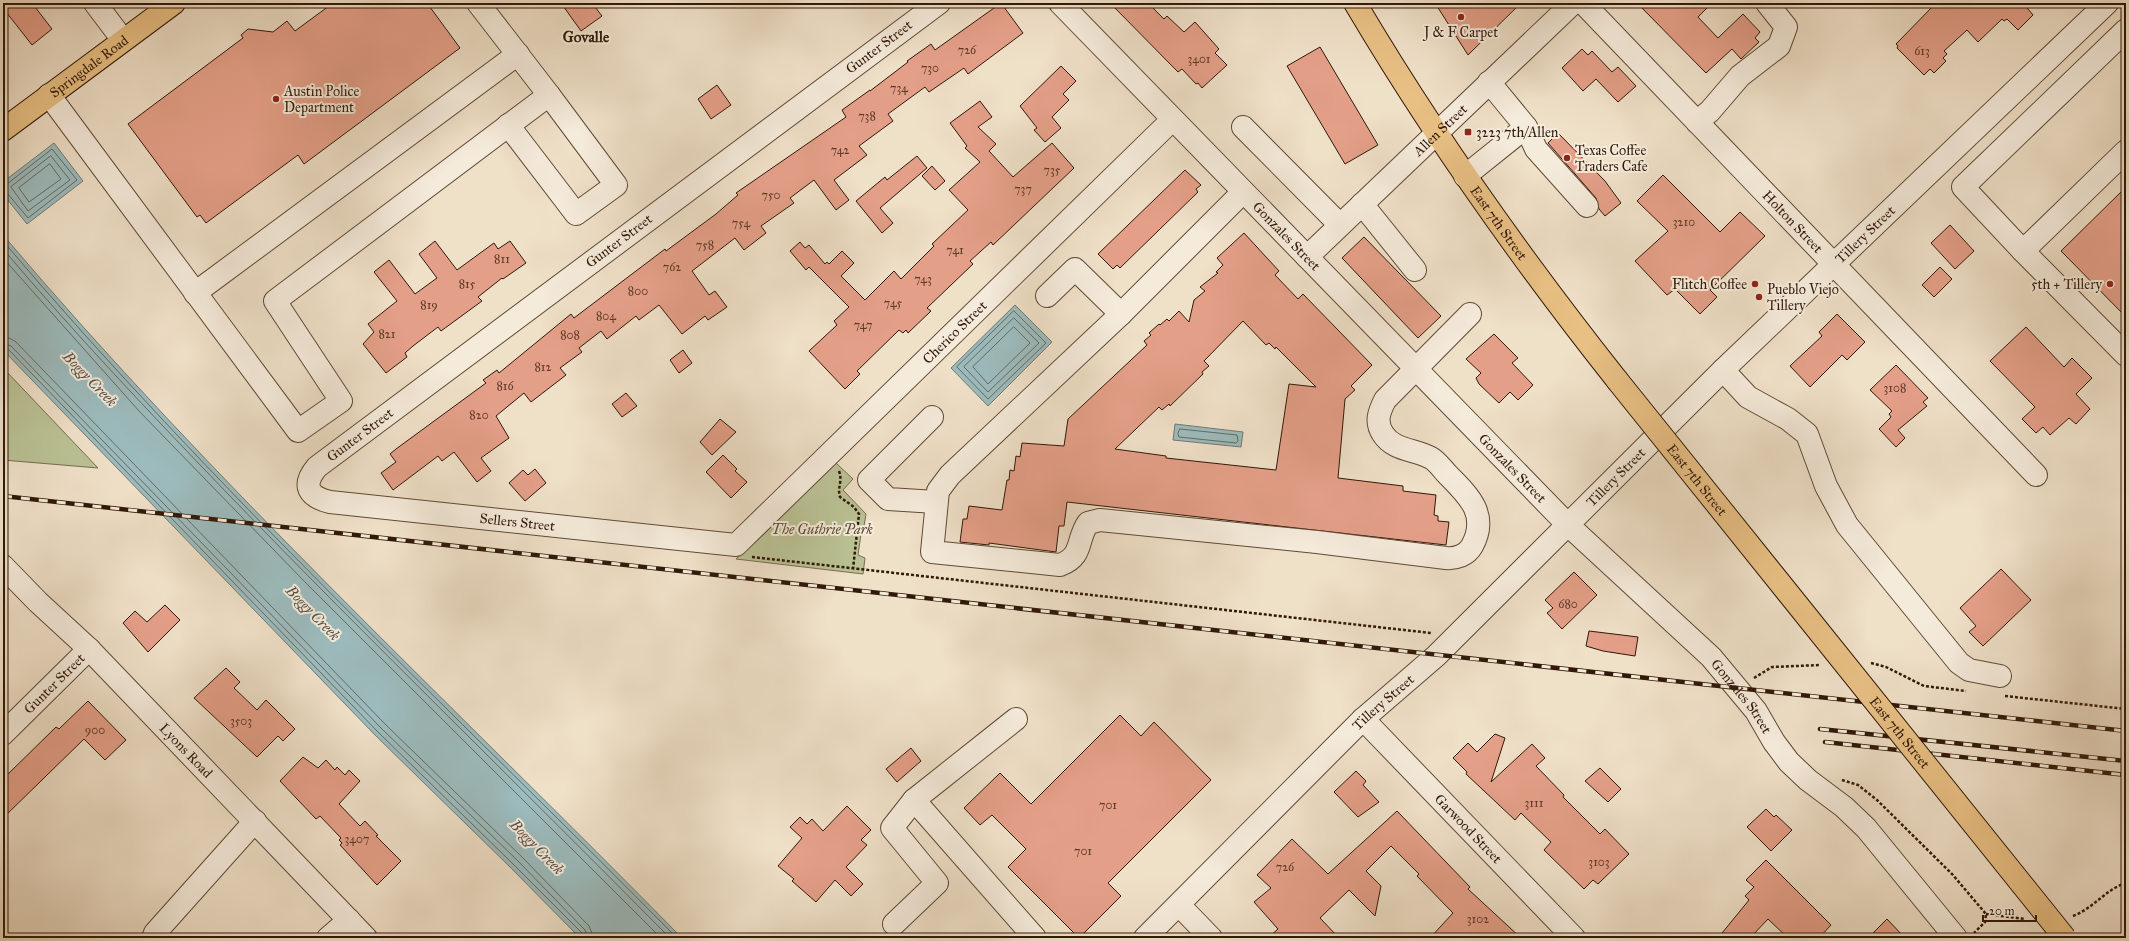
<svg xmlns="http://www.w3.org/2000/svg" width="2129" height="941" viewBox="0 0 2129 941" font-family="'IM FELL Great Primer',serif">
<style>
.green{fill:#bac295;stroke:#766d4e}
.water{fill:#9cbbbd;stroke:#717a74}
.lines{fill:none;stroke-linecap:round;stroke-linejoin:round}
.shore{stroke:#666a62;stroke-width:1}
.building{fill:#e49f88;stroke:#311807;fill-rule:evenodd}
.minor-casing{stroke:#604a37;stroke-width:24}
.major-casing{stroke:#311807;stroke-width:24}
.path{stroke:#311807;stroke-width:2.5;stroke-dasharray:3 2;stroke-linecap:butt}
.minor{stroke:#f5ebdb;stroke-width:22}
.major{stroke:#e8c084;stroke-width:22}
.rail-casing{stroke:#311807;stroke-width:4.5}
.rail{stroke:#f5ebdb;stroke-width:3;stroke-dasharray:9;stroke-linecap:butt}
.major-bridge-casing{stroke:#311807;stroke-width:24;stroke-linecap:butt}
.major-bridge{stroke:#e8c084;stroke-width:22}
.poi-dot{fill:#8f2418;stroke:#f5ebdb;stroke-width:1.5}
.labels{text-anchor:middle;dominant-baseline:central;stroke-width:4;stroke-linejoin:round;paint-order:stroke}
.number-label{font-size:12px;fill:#5e3a27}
.poi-label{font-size:14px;fill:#311807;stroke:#f5ebdb;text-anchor:start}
.street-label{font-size:14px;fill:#311807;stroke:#f5ebdb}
.park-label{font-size:14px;font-style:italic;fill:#5a4b32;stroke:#f5ebdb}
.neighbourhood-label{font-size:15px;font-weight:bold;fill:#311807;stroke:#f5ebdb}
.water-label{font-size:15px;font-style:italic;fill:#565147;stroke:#f5ebdb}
</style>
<rect width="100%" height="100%" fill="#efe0c8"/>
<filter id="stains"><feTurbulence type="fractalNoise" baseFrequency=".005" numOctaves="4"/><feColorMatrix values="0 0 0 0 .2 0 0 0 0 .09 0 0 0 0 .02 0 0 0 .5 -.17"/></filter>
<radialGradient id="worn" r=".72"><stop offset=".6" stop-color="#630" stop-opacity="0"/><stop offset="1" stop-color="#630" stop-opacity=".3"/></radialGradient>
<path class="green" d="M3,368L6,371L98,468L3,460Z
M836,463L853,479L843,490L866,514L863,532L861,534L858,555L865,558L863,574L736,559Z"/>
<path class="water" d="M54,143L83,181L27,224L3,194V182Z
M3,235C214,484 454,706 682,938H580L511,868L375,735L3,350Z
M1015,305L1052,342L988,406L951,368Z
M1175,424L1243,432L1241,447L1173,440Z"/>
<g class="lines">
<path class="shore" d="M51,156L70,180L28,211L11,187Z
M50,164L61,179L29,202L19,188Z
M3,184H7L52,149L77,180L28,218L7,193L3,192
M3,241C211,487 451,709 677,938
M3,249C75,334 151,414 228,494C373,644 523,789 670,938
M3,258L139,411L304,581L661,938
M1014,311L1046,343L988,399L957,367Z
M1014,318L1039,343L988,392L964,367Z
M1014,327L1030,343L988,384L973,367Z
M3,337L9,338L16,342L385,724L522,857L589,926L594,938
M3,343L11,346L381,728L518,861L585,930L588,938
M3,348L8,349L378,732L514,865L582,933L583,938
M1180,429L1237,435L1238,441L1236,443L1179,437L1178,434Z"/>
</g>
<path class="building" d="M3,3H32L52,29L32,45L3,8Z
M333,3H427L460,48L304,164L298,155L206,223L200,215L197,217L128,124L243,38L241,35L248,29L273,32L287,21L295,31Z
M561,3H592L602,16L581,31Z
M1001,3L1023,33L968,74L964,68L929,92L925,87L888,114L893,121L859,146L867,155L834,180L849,200L836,210L814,180L790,198L794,203L761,226L766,233L744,250L735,238L692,271L709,295L715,291L727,307L708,320L705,316L682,334L659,305L639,320L636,316L607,339L601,331L579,348L582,352L560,368L566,375L531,402L524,393L496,416L509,438L481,458L491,471L477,482L454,452L442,461L438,456L393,490L381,473L396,462L390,454L396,449L486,383L483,380L497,370L499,373L571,314L574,318L665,249L666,251L716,214L738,195L736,193L846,117L842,110L870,90V91L908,62L907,61L931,44L935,50Z
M1110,3H1148L1164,19L1167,16L1184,32L1195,22L1219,49L1215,53L1227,65L1202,88L1198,83L1196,84L1182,69L1178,72Z
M1435,3H1521L1468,55Z
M1637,3H1712L1698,17L1718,38L1743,14L1760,32L1755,38L1759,42L1741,59L1732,49L1706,73Z
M1936,3H2023L2033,15L2018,30L2007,19L2004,21L2002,19L1978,42L1967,30L1944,51L1947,54L1943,58L1946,61L1934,73L1930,69L1924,75L1897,48L1898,46L1896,44Z
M1320,47L1378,145L1345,164L1287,66Z
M1582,49L1588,55L1592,51L1612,72L1618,67L1636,86L1618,102L1596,79L1583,91L1562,68Z
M1061,66L1076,81L1063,94L1069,100L1052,117L1061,128L1045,142L1034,130L1037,128L1020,106Z
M717,85L731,105L711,119L698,99Z
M980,101L992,117L978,127L996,144L989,151L1013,177L1052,143L1074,168L993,245L991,242L970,261L973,264L927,308L931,311L908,333L906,330L903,333L899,330L857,371L860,374L845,389L809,351L837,325L834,321L849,307L809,267L806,270L790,251L800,242L805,248L809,245L825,264L827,262L829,264L842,251L854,263L841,276L865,300L894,271L901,279L934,246L932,244L968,210L949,190L980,162L965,148L967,146L950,123Z
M1558,133L1605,181L1621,203L1605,216L1599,209L1596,198L1548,143Z
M917,156L927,168L880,208L893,223L882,233L856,201L885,177L887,180Z
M932,166L945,181L935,190L922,176Z
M1185,170L1201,185L1196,189L1198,192L1120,268L1117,265L1113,269L1098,254Z
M1663,175L1720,232L1740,212L1765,236L1710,290L1717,297L1700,314L1675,289L1667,295L1635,261L1668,231L1637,201Z
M2126,187V317L2061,251Z
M1950,225L1974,251L1955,269L1931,243Z
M1244,233L1279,271L1275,275L1298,299L1303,294L1372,365L1351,386L1355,390L1345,399L1338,478L1403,486V491L1436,495L1434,515L1438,516V521L1449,522L1446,545L1067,502L1064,526H1059L1056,552L989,543V545L960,542L963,519H967L969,506L1002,510L1007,480H1009L1010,470L1014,471L1016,456L1020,457L1022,443L1064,446L1068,419L1147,345L1144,341L1151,335L1149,333L1159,324L1160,325L1167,319L1169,321L1179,311L1189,322L1194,300L1205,291L1200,287L1218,273L1216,272L1223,265L1217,258ZM1243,321L1266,345L1269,343L1275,349L1276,347L1316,387L1289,384L1276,470L1166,458V456L1115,449L1159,407L1162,410L1169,404L1170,406L1203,374L1202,372L1209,366L1204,361Z
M1364,237L1441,316L1418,338L1342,258Z
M435,241L457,270L494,243L498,249L510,241L526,263L503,279L502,278L478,297L482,301L441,331L438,327L413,346L405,353L407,357L386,373L363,344L374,332L368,324L397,301L374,272L389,260L415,294L437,278L419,254Z
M1940,267L1952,279L1934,297L1922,285Z
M1837,314L1865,342L1847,360L1842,355L1810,387L1790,366L1822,336L1819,332Z
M2026,327L2064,367L2072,358L2092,378L2076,394L2090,409L2076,424L2069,418L2050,435L2043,427L2036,433L2022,419L2035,407L1990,361Z
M1494,334L1518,358L1512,363L1533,385L1518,400L1510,392L1499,403L1479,384L1476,378L1481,373L1466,359Z
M683,350L692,363L679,373L670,360Z
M1896,365L1928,398L1923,402L1927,406L1898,430L1905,438L1896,447L1879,429L1891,417L1889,414L1892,411L1870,390Z
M626,393L637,406L622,417L612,404Z
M720,419L736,432L712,455L700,442Z
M723,455L737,469L735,471L747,482L731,498L706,472Z
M535,469L546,483L525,501L509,483L523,470L528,475Z
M2001,569L2031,600L1983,646L1969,632L1976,626L1960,608Z
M1574,572L1597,595L1562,629L1547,613L1553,608L1545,600Z
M165,605L180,620L148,652L123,623L135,611L147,622Z
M1589,631L1638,637L1635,656L1603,651L1586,646Z
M226,668L240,682L234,688L257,710L266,700L295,729L283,741L278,736L257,757L194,698Z
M88,701L126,740L105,760L84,739L3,818V779L56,727L59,729Z
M1120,715L1141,736L1154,722L1211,780L1108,883L1121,896L1079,938L1008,867L1026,849L992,815L980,825L964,808L1000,773L1031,804Z
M1495,734L1505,738L1491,782L1532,744L1545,758L1536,766L1564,795L1563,797L1600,834L1605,829L1629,854L1598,884L1593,880L1584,889L1544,850L1551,842L1521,813L1515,820L1466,774L1467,772L1453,758L1468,743L1477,752Z
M911,748L921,761L897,782L886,769Z
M303,757L318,768L326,760L335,770L337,767L345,775L349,770L360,781L339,804L360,826L365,821L378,835L376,836L401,861L377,885L340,845L342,843L339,840L341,838L320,816L316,819L280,781Z
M1600,768L1621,789L1608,802L1585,781Z
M1356,771L1366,781L1363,785L1379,802L1358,817L1334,792Z
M847,806L871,830L861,840L867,845L846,867L863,884L851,896L835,880L816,902L792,881L794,879L778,866L802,838L790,827L800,817L807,824L812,819L823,831Z
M1766,809L1774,817L1776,815L1792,830L1771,851L1747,827Z
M1397,811L1470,887L1468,889L1521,938H1430L1453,913L1417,876L1419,874L1391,846L1366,871L1381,886L1375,916L1349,890L1320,918L1339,938H1268L1278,929L1254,902L1271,888L1257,875L1292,839L1328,874Z
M1766,860L1831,925L1819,938H1788L1768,919L1750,938H1718L1749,900L1745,896L1754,887L1746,880Z
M1887,919L1905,938H1868Z"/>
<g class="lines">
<g class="minor-casing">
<g id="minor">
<path d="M95,3L123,40"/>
<path id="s1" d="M939,3L317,467C301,486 309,497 330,502L736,545L1172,120"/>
<path id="s2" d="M1060,3L1568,525L1711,657L1756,711L1774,742L1789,762L1808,780L1844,807L1866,828L1956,938"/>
<path id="s3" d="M1583,3L2036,475"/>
<path d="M2126,30L1963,187L2023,251L2126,151"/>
<path d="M49,95L298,431L341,401L275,301L549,95L478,3"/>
<path d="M1697,122L1710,111L1740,76L1779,46L1786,27L1767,3"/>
<path d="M508,125L576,214L616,185L549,95"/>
<path d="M1243,127L1340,225"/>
<path d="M1526,127L1536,149L1587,206"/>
<path d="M1465,176L1526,127L1489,82"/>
<path d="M1243,192L1121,314L950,475L938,491L932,552L1060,565C1084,556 1076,540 1088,523L1100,520L1317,542L1446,558C1456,559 1467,555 1472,546C1489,515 1469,496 1448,475C1443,470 1437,461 1431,458C1415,449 1394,451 1383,434C1375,422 1379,412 1385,400L1470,314"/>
<path d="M1362,204L1415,270"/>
<path d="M2023,251L2126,355"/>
<path id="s4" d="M1307,257L1573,3"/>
<path d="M195,293L518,54"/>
<path d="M1047,296L1075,269L1121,314"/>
<path d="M1723,370L1748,397L1788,419L1807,434L1826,486L1847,525L1959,663L1969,670L2000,676"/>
<path d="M932,417L869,480L888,499L936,502"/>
<path id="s5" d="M3,566L38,602L89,649L366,938"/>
<path d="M1016,719L914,800L1035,938"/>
<path id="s6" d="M1363,719L1574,938"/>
<path id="s7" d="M3,734L89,649"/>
<path d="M1179,905L1211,938"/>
<path d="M894,924L937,883L892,828L914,800"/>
<path d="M153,938L155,933L255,821"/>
<path d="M328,938L349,920"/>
<path id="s8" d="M1145,938L1363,719L1436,656L1723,370L2107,3"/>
</g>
</g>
<g class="major-casing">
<g id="major">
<path id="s9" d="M1355,3C1433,135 1522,260 1617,380"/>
<path id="s10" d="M3,130L174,3"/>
</g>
</g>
<path class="path" d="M839,471C843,482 837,487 840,497L854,507L859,514L853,569
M752,557L1431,633
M1871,663L1886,667L1924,686L1966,691
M1754,678L1772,667L1820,665
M2005,696L2126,709
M1842,780L1858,785L1877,800L1952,874L1986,914L1985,922L1974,933
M1986,914L2025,919
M2073,916C2094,908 2106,889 2126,883"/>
<use href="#minor" class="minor"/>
<use href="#major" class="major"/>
<g class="rail-casing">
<path id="rail" d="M3,496L2126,731
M1820,729L2126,761
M1825,742L2126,775"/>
</g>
<use href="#rail" class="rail"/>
<g class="major-bridge-casing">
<g id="major-bridge">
<path id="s11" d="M1617,380L2065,938"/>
</g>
</g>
<use href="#major-bridge" class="major-bridge"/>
</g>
<g class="poi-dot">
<circle cx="1461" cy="17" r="4"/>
<circle cx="276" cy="99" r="4"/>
<rect x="1464" y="128" width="8" height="8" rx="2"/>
<circle cx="1567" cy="158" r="4"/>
<circle cx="1755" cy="284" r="4"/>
<circle cx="2110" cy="284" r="4"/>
<circle cx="1759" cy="297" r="4"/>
</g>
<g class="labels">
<g class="number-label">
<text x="967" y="50">726</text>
<text x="1922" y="51">613</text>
<text x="1199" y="59">3401</text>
<text x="930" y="68">730</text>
<text x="899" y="88">734</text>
<text x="867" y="116">738</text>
<text x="840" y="150">742</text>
<text x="1052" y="170">735</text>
<text x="1023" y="189">737</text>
<text x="771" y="195">750</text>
<text x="1684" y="222">3210</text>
<text x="741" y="223">754</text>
<text x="705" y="245">758</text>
<text x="955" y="250">741</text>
<text x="502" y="259">811</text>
<text x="672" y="267">762</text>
<text x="923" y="279">743</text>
<text x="467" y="284">815</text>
<text x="638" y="291">800</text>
<text x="893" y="303">745</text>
<text x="429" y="305">819</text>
<text x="606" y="316">804</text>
<text x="863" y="325">747</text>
<text x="387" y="334">821</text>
<text x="570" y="335">808</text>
<text x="543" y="367">812</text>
<text x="505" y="386">816</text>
<text x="1895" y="388">3108</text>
<text x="479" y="415">820</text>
<text x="1568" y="604">680</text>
<text x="241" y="721">3503</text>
<text x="95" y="730">900</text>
<text x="1534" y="803">3111</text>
<text x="1108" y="805">701</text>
<text x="357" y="839">3407</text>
<text x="1083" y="851">701</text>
<text x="1599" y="862">3103</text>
<text x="1285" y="867">726</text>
<text x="1478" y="919">3102</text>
</g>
<g class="poi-label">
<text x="1461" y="32" text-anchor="middle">J &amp; F Carpet</text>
<text x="284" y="91">Austin Police<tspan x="284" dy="16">Department</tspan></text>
<text x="1476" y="132">3223 7th/Allen</text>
<text x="1575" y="150">Texas Coffee<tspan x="1575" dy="16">Traders Cafe</tspan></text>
<text x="1747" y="284" text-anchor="end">Flitch Coffee</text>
<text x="2102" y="284" text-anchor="end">5th + Tillery</text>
<text x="1767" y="289">Pueblo Viejo<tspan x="1767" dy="16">Tillery</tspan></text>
</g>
<g class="street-label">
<text transform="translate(879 47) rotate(-37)">Gunter Street</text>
<text stroke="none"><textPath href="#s10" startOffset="107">Springdale Road</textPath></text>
<text stroke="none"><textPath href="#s4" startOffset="184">Allen Street</textPath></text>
<text stroke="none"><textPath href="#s3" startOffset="303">Holton Street</textPath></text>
<text stroke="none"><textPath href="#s9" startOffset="263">East 7th Street</textPath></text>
<text stroke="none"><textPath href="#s8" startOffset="1007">Tillery Street</textPath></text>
<text stroke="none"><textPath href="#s2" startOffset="325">Gonzales Street</textPath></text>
<text transform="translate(619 241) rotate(-37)">Gunter Street</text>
<text stroke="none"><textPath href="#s1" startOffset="1539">Cherico Street</textPath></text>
<text transform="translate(360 435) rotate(-37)">Gunter Street</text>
<text stroke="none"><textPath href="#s2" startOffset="649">Gonzales Street</textPath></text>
<text stroke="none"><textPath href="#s8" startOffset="659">Tillery Street</textPath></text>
<text stroke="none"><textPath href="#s11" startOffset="128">East 7th Street</textPath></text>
<text stroke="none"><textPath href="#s1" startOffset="1014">Sellers Street</textPath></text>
<text stroke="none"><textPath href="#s7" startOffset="72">Gunter Street</textPath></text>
<text stroke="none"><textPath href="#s2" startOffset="973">Gonzales Street</textPath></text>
<text stroke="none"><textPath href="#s8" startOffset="335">Tillery Street</textPath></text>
<text stroke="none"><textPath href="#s11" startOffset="452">East 7th Street</textPath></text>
<text stroke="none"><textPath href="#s5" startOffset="260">Lyons Road</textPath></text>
<text stroke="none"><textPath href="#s6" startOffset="152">Garwood Street</textPath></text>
</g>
<g class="park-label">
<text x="822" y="529">The Guthrie Park</text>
</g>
<g class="neighbourhood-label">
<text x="586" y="37">Govalle</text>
</g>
<g class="water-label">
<text transform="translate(90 379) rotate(46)">Boggy Creek</text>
<text transform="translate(313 613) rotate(46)">Boggy Creek</text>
<text transform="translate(537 847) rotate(46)">Boggy Creek</text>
</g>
</g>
<rect width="2129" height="941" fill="none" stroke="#efe0c8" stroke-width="16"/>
<rect x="4" y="4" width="2121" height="933" fill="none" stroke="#311807" stroke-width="2"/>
<rect x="8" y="8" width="2113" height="925" fill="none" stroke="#311807"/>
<path d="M1983 915v6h53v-6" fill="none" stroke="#311807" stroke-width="2"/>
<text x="1989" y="915" font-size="12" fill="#311807" stroke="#f5ebdb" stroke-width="3" paint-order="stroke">20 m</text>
<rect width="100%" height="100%" filter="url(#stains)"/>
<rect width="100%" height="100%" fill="url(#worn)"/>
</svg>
